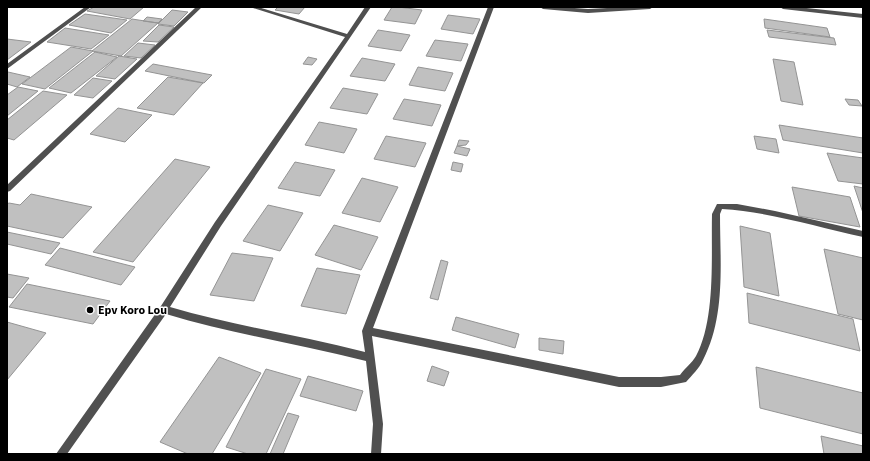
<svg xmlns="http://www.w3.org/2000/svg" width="870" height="461" viewBox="0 0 870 461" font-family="'Source Sans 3',sans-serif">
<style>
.building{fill:#c0c0c0;stroke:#949494}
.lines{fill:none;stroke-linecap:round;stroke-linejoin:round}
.minor{fill:#505050;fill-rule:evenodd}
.poi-dot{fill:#000;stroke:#fff;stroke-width:1.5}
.labels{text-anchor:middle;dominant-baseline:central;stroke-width:3;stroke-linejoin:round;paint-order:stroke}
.poi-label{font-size:12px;font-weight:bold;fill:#000;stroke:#fff;text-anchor:start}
</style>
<rect width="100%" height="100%" fill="#fff"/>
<path class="building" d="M94,7H144L130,19L87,11Z
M278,7H305L299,14L275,10Z
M392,7H398L422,10L415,24L384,20Z
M172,10L188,12L174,26L158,24Z
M85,14L127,20L111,33L69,25Z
M448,15L480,19L473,34L441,29Z
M147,17L162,19L158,23L143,21Z
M132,19L158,23L121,56L92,51Z
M764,19L827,28L830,37L765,28Z
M159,25L174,27L158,42L143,41Z
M65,28L109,35L91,49L47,42Z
M378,30L410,35L401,51L368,46Z
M767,30L834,38L836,45L769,37Z
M7,39L31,42L7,60Z
M435,40L468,44L461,61L426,56Z
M138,43L155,45L141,58L124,56Z
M71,47L93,51L45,89L22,84Z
M95,52L117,57L71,93L49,88Z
M119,56L137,59L115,79L96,76Z
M308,57L317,59L312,65L303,64Z
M362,58L395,64L385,81L350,76Z
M773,59L794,62L803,105L781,101Z
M153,64L212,75L204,83L145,71Z
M418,67L453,73L445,91L409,85Z
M8,72L30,77L17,87L7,84V73Z
M168,77L203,83L174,115L137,108Z
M93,78L112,81L93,98L74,95Z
M18,87L38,91L7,116V95Z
M343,88L378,94L367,114L330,108Z
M43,91L67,95L14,140L7,138V120Z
M404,99L441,105L432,126L393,119Z
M845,99L858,100L862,106L849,105Z
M118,108L152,115L125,142L90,134Z
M319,122L357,129L344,153L305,145Z
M779,125L863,138V153L783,140Z
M386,136L426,143L415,167L374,159Z
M754,136L776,139L779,153L757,149Z
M459,140L469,141L466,145L457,146Z
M457,146L470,149L467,156L454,153Z
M827,153L863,158V184L838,181Z
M175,159L210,167L133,262L93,252Z
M295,162L335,170L320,196L278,188Z
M453,162L463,164L461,172L451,170Z
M362,178L398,187L380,222L342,213Z
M854,186L863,188V213Z
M792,187L850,197L860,227L799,216Z
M31,194L92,207L63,238L7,226V204L9,203L20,205Z
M268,205L303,213L280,251L243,241Z
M334,225L378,237L361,270L315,255Z
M740,226L770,233L779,296L744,287Z
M7,232L60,243L51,254L7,244Z
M60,248L135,267L121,285L45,265Z
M824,249L863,258V320L838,314Z
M232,253L273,258L254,301L210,295Z
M441,260L448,262L438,300L430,298Z
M317,268L360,275L346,314L301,306Z
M7,274L29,278L13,298L7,297Z
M27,284L110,301L93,324L9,307Z
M747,293L853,319L860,351L749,323Z
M456,317L519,334L515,348L452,330Z
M7,322L46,333L7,380Z
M539,338L564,341L563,354L539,350Z
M219,357L261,373L212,454H188L160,442Z
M432,366L449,372L444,386L427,381Z
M756,367L863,393V434L760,408Z
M266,369L301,379L266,454H248L226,447Z
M308,376L363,391L356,411L300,396Z
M288,413L299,416L283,454H270Z
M821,436L863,446V454H824Z"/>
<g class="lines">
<path class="minor" d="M85,7H91L7,69V64Z
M196,7H202L10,191L7,192V185Z
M250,7H258L347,34L365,7H371L221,226L170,307C234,326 300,335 365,352L362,331L488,7H494L373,328L619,377H661L680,375C685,368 692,363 696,356C716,319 711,255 712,214L717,204H737L775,211L863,231V237C817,227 770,212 722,209L720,214C720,262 726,316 703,360C699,369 692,375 686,382L661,387H619L372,336L383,424L381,454H371L373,424L366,361C299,344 232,334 166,314L67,454H56L161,306L215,222L345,37Z
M540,7H561L588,9L626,7H653L650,9L588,13L543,9Z
M780,7H797L863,14V18L783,9Z"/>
</g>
<circle class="poi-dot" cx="90" cy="310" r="4"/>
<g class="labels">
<g class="poi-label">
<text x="98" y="310">Epv Koro Lou</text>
</g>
</g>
<rect width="870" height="461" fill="none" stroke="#000000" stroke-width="16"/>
</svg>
